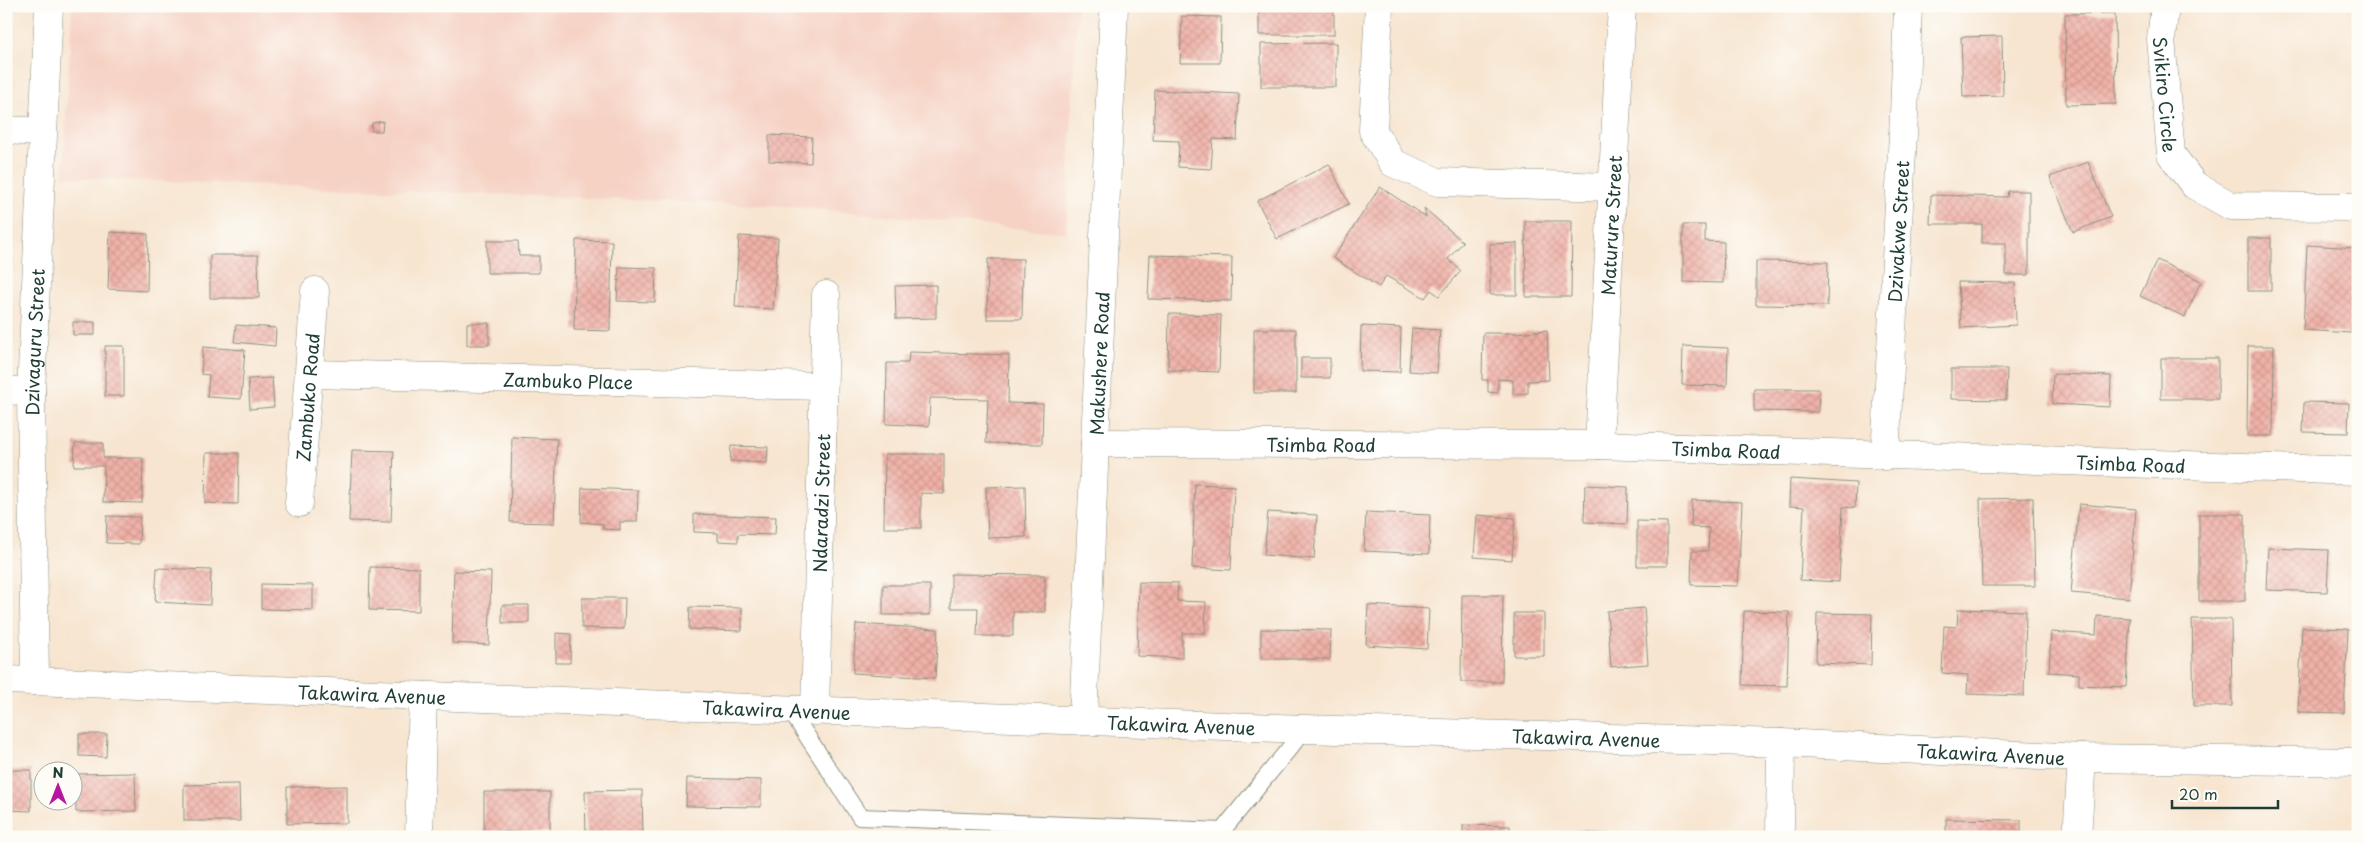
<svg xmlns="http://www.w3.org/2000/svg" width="2364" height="843" viewBox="0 0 2364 843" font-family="'Playpen Sans',sans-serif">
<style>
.built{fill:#f6d2c4}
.building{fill:url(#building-cross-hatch)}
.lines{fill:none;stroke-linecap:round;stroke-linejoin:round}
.service-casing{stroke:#8b9182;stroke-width:18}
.minor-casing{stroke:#8b9182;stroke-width:29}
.service{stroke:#fff;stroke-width:16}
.minor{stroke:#fff;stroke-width:28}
.labels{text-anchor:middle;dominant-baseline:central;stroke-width:4;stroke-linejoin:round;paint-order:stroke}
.street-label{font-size:18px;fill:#1f3d34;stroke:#fdfcf7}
</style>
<defs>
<pattern id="building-cross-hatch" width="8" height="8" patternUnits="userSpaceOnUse" patternTransform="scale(1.25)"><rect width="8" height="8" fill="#f0b1a7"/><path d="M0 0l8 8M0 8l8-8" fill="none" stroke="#cd9990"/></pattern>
</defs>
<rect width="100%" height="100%" fill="#fdfcf7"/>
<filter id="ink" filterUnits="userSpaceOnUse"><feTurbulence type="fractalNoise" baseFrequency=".02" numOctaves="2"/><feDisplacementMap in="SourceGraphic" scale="10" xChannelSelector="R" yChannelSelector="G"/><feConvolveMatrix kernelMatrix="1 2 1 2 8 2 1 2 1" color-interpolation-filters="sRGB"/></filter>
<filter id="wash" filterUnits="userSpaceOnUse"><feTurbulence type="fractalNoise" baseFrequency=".0096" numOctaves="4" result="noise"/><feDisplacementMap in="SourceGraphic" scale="20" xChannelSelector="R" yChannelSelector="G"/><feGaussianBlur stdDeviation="1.12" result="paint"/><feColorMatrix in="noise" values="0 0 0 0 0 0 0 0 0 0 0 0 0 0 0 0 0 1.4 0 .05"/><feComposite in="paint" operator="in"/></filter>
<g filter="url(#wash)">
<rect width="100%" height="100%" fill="#f7e5d0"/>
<path class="built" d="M72,6H1077L1066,233L787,206L63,177Z"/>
<g id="blocks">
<path class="building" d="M1259,6H1334V35H1259Z
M2115,13L2116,104L2066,105L2065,14Z
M1182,16L1221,17L1220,63H1180Z
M2002,36L2003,96L1963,97L1961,37Z
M1336,43V87H1261V44Z
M1155,90L1239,94L1237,140L1213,139L1211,169L1178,167L1179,141L1153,140Z
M383,121L382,131H371L372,123Z
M769,135L812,137L811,163L769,161Z
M2088,162L2111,217L2073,232L2050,177Z
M1329,164L1349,204L1277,239L1257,201Z
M1380,187L1426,217L1424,208L1463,242L1448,259L1461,271L1439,296L1431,290L1425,298L1386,276L1379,287L1333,258Z
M2008,191H2029V275H2006V243H1982V224H1930L1931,195L2007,197Z
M1525,221H1572L1571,297H1526Z
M1683,225H1705V241L1724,242L1723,283L1683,282Z
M110,232L148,234L147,291L108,289Z
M739,236L778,238L773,309L735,307Z
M2248,238H2271V291H2248Z
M576,240L612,241L610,331L574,330Z
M487,241H518L519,256H539V273H487Z
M1517,243V295H1490V244Z
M2307,245L2356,248L2351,333L2303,330Z
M210,255H258L259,298H210Z
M1150,255L1232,257L1231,301L1148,299Z
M988,259H1023L1022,319H987Z
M2157,260L2201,281L2185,317L2140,296Z
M1756,261L1828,262L1827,306L1756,305Z
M619,267L656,268L655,302L617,301Z
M1958,282L2015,283L2016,325L1961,328Z
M936,285V318L896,319L895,286Z
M1169,314L1221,315L1219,372L1168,370Z
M73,322H95V335H73Z
M467,323H489V345H467Z
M236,325L276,328L275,346L234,342Z
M1361,326L1401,328L1400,372L1360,371Z
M1412,328L1440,330L1437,373L1409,371Z
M1254,329H1296V393H1254Z
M1547,330L1549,380L1528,381V393L1513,394V380L1498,379V393L1488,392V380H1482L1483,333H1515Z
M105,346H124V396H105Z
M1683,346L1728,348L1727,386L1682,385Z
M2248,346H2274L2273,436H2247Z
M203,347L245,350L241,399L207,397L209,375L201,374Z
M909,352L1009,355L1008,403L1043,404L1042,444L986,443L988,399L930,398L929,426L886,424L887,363H908Z
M1301,358H1330V378H1301Z
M2161,358H2218V399H2161Z
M1951,369H2007L2006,400L1951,399Z
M2053,374L2111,376L2110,407L2052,404Z
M272,378L274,407L250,409L248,379Z
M1754,389H1819L1818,412L1754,411Z
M2304,402L2349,403L2348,433L2303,432Z
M512,437L557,439L554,523L510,522Z
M75,443H103V458H143L142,503L103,502L104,466H74Z
M731,446L768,447L767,463L730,461Z
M352,450L394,451L391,522L349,521Z
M206,453H239L238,504L205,503Z
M885,454H944V494L921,493V528H884Z
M1790,479L1856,483L1855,508L1843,507L1839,582L1800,580L1804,507L1789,506Z
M1195,484L1234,486L1231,570L1192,568Z
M1585,485L1628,487L1627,524L1584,522Z
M1025,486L1026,537L988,538L986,487Z
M582,488L638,490L637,522H620V530L603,529V524L581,522Z
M2033,498L2035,586H1982L1980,499Z
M1692,500L1742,502L1738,586L1691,585L1692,551H1708L1709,528L1691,527Z
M2079,504L2136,509L2129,598L2071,593Z
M1268,512L1317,515L1314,559L1264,555Z
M1366,512L1430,515L1429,554L1364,551Z
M694,514L776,517L775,535L738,534V542L718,541V533L694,532Z
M2199,514H2245V601H2199Z
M1477,515L1515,518L1512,560L1474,557Z
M107,516L140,517L139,544L106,543Z
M1637,521L1667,522V566H1637Z
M2268,548L2329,550L2327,592L2266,590Z
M370,567L419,568V611L369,610Z
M157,568L211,570L210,605L155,602Z
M454,571L491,572L489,645L452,643Z
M951,574L1045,575V612H1013V636H977L978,608H951Z
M1139,582L1178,583L1177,601L1206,602L1205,633H1182V658L1137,656Z
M261,584L313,585V610L261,609Z
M883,585H930V615H883Z
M1462,595H1503L1502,682H1461Z
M582,598H625L624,629L582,628Z
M502,605H529V623H502Z
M1368,605L1429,609L1427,649L1366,645Z
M690,607L742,608V631L689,629Z
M1644,608L1648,664L1611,667L1607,611Z
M1958,609L2026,611L2024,696L1967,694L1968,675L1942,673L1944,626L1957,627Z
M1744,611L1789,612L1787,686L1742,685Z
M1514,613H1544V656H1514Z
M1817,613L1872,614L1871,665L1816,663Z
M2097,616L2130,618L2126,687L2079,685V674L2049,672L2051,632L2096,635Z
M2192,619H2231L2232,706H2194Z
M856,624L938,629L935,678L853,673Z
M2302,627L2348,629L2344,713L2298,712Z
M1261,629L1331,630L1330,659H1261Z
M556,633L571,634L570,663H556Z
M79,734H107L106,757L79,756Z
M6,770H31V811L6,810Z
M135,773L136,811L76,812L75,774Z
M687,778L761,780V807L686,806Z
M239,784L240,821H184V785Z
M347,786V823L287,824V787Z
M642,790L643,837H586L585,791Z
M484,792H550V832H484Z
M1946,819L2021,820V837H1946Z
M1463,825L1510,826V837H1463Z
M1565,832L1621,834V837H1565Z
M1725,832V837H1670V833Z"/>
</g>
</g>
<g filter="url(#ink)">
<use href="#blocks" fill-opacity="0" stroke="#8b9182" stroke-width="1"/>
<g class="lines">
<g class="service-casing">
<path id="service" d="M790,710L860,817L1222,831L1305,729"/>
</g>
<g class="minor-casing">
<g id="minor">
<path d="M1379,6L1373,131L1393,163L1438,182L1612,187"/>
<path id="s1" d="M2165,6L2161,39L2171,154L2194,185L2231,206L2358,207"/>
<path d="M6,130L42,132"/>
<path id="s2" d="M310,374L823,386"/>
<path d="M6,390L31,392"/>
<path id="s3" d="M1095,443L1599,445L2358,471"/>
<path id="s4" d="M1599,445L1622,6"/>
<path id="s5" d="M1885,456L1904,116L1908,6"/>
<path id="s6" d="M299,503L315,291"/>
<path id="s7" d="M6,680L1305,729L1781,743L2082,758L2358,762"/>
<path id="s8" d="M35,680L31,392L49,6"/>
<path id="s9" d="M815,711L826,295"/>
<path id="s10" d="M1083,721L1114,6"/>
<path d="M419,837L423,696"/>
<path d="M1780,837L1781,743"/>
<path d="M2077,837L2082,758"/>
</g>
</g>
<use href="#service" class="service"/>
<use href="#minor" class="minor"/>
</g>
</g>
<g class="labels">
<g class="street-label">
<text stroke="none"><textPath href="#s1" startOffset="89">Svikiro Circle</textPath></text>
<text stroke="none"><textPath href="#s4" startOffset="220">Maturure Street</textPath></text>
<text stroke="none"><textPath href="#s5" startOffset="225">Dzivakwe Street</textPath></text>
<text stroke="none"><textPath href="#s8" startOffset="338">Dzivaguru Street</textPath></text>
<text stroke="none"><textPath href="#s10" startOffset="358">Makushere Road</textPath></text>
<text stroke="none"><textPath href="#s2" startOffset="258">Zambuko Place</textPath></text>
<text stroke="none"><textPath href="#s6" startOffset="106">Zambuko Road</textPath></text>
<text stroke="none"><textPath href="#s3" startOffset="226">Tsimba Road</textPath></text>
<text stroke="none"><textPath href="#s3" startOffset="631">Tsimba Road</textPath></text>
<text stroke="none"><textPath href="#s3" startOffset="1036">Tsimba Road</textPath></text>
<text stroke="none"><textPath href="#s9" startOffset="208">Ndaradzi Street</textPath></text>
<text stroke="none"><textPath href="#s7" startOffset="366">Takawira Avenue</textPath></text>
<text stroke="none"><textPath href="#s7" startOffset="771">Takawira Avenue</textPath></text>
<text stroke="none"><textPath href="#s7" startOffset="1176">Takawira Avenue</textPath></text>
<text stroke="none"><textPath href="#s7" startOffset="1581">Takawira Avenue</textPath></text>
<text stroke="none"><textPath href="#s7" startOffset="1986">Takawira Avenue</textPath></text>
</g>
</g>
<rect width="2364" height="843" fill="none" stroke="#fdfcf7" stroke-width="25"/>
<g transform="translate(58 786)"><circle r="24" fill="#fdfcf7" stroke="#a4b0a9"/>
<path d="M0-4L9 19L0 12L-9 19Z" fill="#b5179e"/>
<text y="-8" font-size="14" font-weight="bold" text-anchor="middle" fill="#1f3d34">N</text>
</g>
<path d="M2172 800v8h106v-8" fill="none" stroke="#1f3d34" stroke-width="2.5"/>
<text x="2179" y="800" font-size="15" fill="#1f3d34" stroke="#fdfcf7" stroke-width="4" paint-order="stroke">20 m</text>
</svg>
